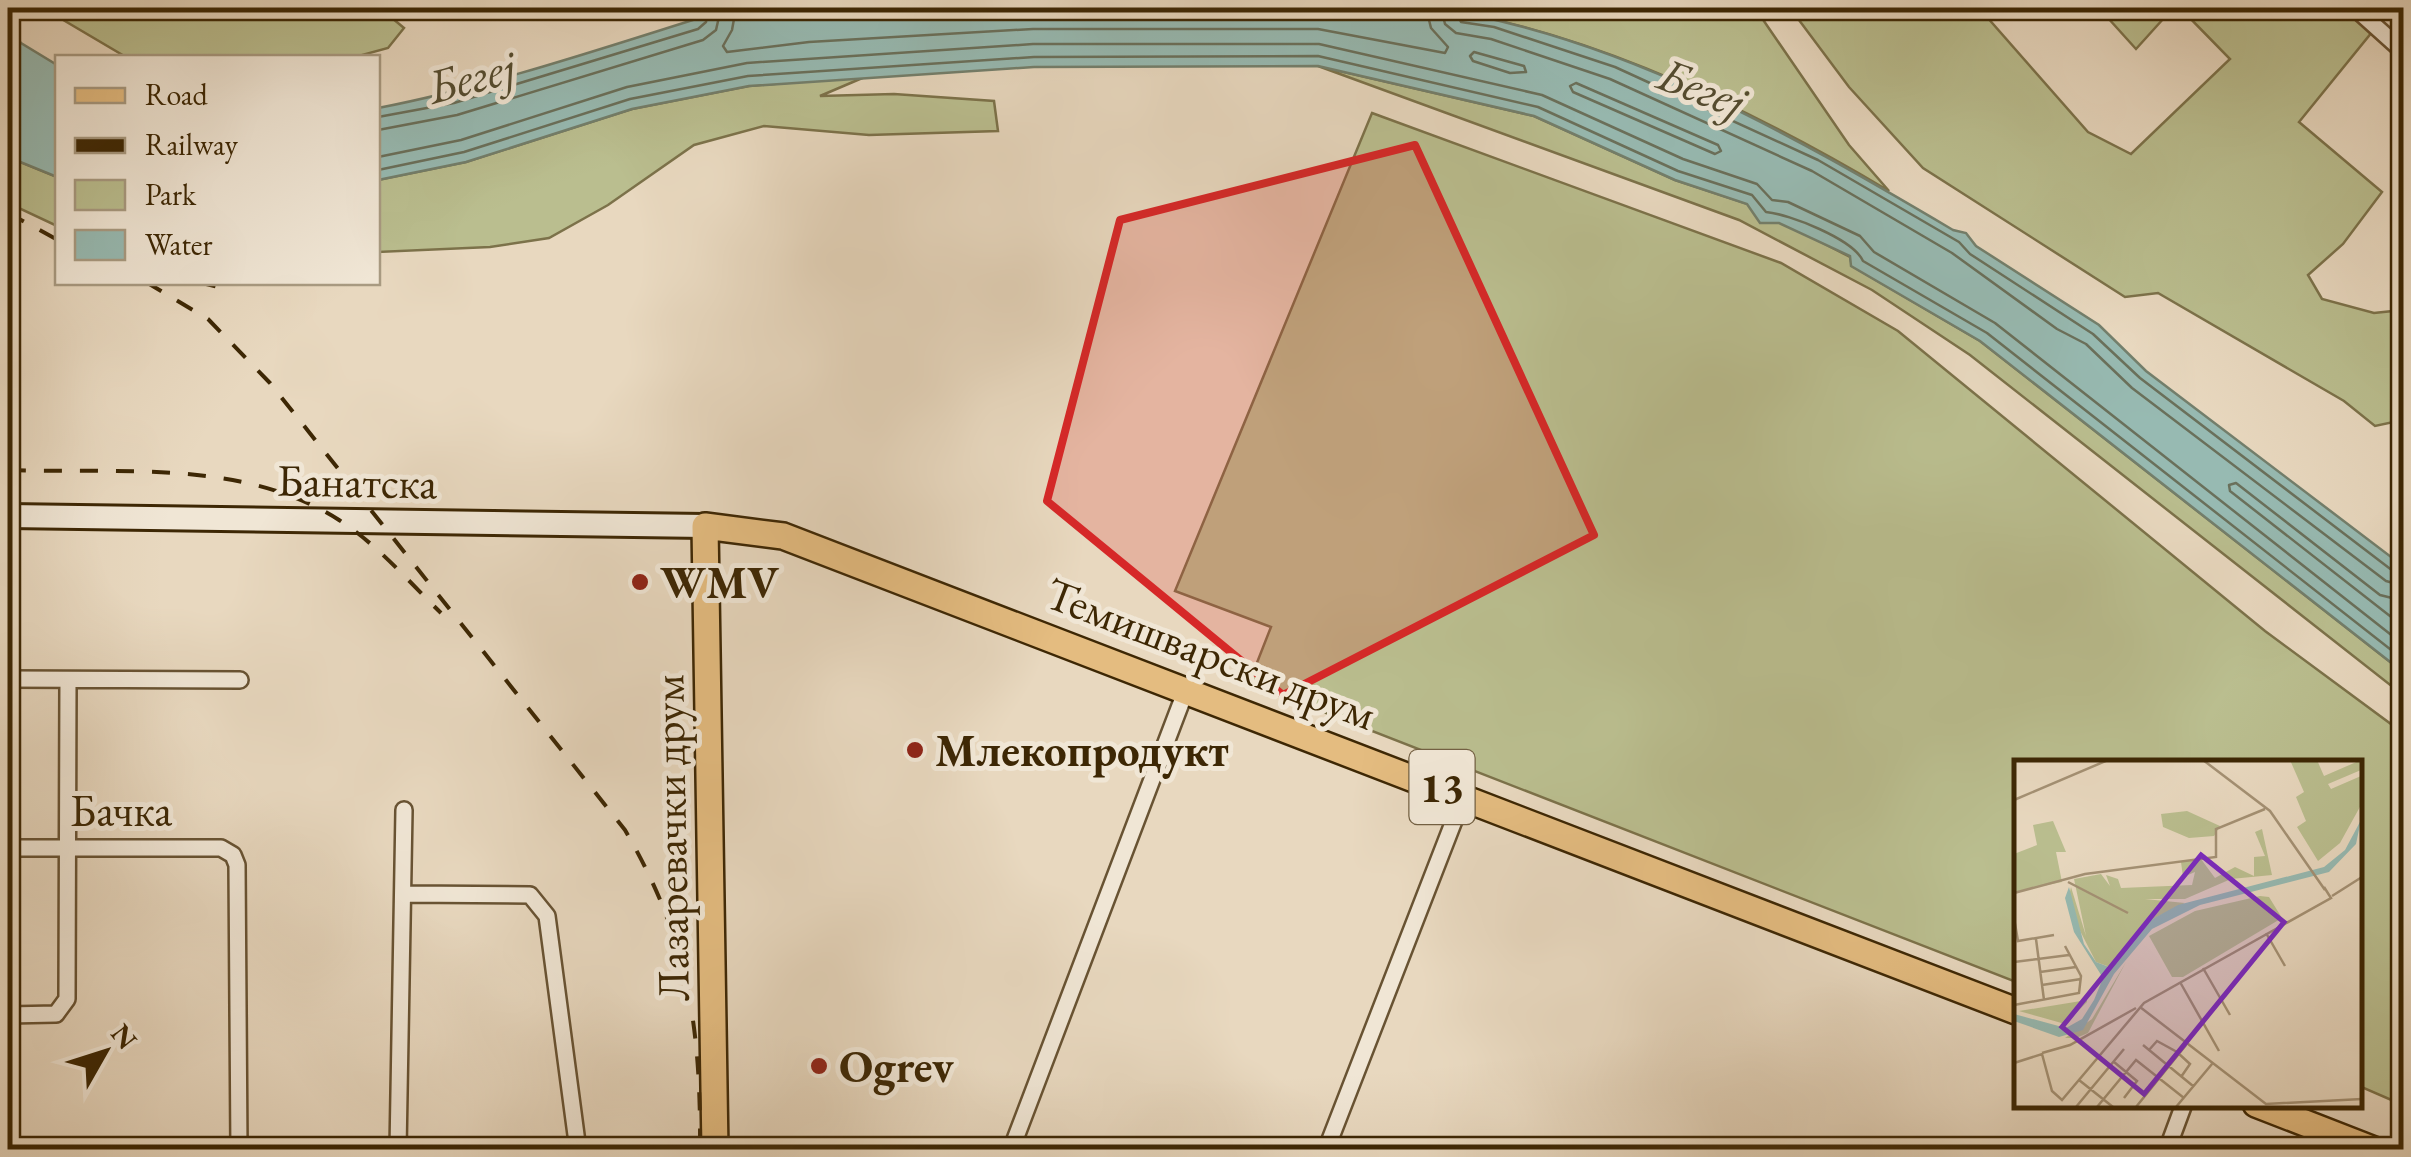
<svg xmlns="http://www.w3.org/2000/svg" width="2411" height="1157" viewBox="0 0 2411 1157" font-family="'EB Garamond',serif">
<style>
.green{fill:#babe8f;stroke:#7c724a;stroke-width:2.5}
.water{fill:#97bab2;stroke:#737f6c;stroke-width:2.5}
.lines{fill:none;stroke-linecap:round;stroke-linejoin:round}
.shore{stroke:#6a705b;stroke-width:2.5}
.street-casing{stroke:#685333;stroke-width:20}
.secondary-casing{stroke:#3d2704;stroke-width:28}
.primary-casing{stroke:#3d2704;stroke-width:30}
.street{stroke:#f0e6d5;stroke-width:15}
.secondary{stroke:#f0e6d5;stroke-width:22}
.primary{stroke:#e4bc80;stroke-width:25}
.rail{stroke:#3d2704;stroke-width:4;stroke-dasharray:18 18;stroke-linecap:butt}
.marked{fill:#d62828;fill-opacity:0.2;stroke:#d62828;stroke-width:8;stroke-linejoin:round}
.poi-dot{fill:#8f2418;stroke:#f0e6d5;stroke-width:4}
.labels{text-anchor:middle;dominant-baseline:central;stroke-width:10;stroke-linejoin:round;paint-order:stroke}
.shield{fill:#f0e6d5;stroke:#736043;stroke-width:2.5}
.shield-label{font-size:42px;font-weight:bold;fill:#3d2704}
.street-label{font-size:45px;fill:#3d2704;stroke:#f0e6d5}
.poi-label{font-size:45px;font-weight:bold;fill:#3d2704;stroke:#f0e6d5;text-anchor:start}
.water-label{font-size:48px;font-style:italic;fill:#544c30;stroke:#f0e6d5}
.inset-road{fill:none;stroke:#a49174;stroke-width:2.5}
.view{fill:#7b2cbf;fill-opacity:0.15;stroke:#7b2cbf;stroke-width:5}
.inset-edge{fill:none;stroke:#3d2704;stroke-width:5}
</style>
<rect width="100%" height="100%" fill="#e8d8bf"/>
<filter id="stains"><feTurbulence type="fractalNoise" baseFrequency=".002" numOctaves="4"/><feColorMatrix values="0 0 0 0 .2 0 0 0 0 .09 0 0 0 0 .02 0 0 0 .5 -.17"/></filter>
<radialGradient id="worn" r=".72"><stop offset=".6" stop-color="#630" stop-opacity="0"/><stop offset="1" stop-color="#630" stop-opacity=".3"/></radialGradient>
<path class="green" d="M43,8H380L404,28L388,48L355,57H126Z
M1433,8H1755L1849,145L1889,191C1753,110 1590,31 1433,8Z
M1790,8H1979L2088,132L2131,154L2230,59L2180,8H2347L2372,32L2299,122L2382,192L2343,244L2308,275L2322,299L2374,313L2403,310V420L2375,426L2344,401L2158,293L2125,297L1923,168L1849,87Z
M2099,8H2173L2136,49Z
M1318,66L1534,116L1675,180L1748,204L1850,257L1852,266L1980,341L2403,672V695L1970,355L1872,290L1739,220Z
M867,76L820,96L894,94L994,101L998,131L869,135L764,126L694,145L608,205L549,238L490,247L378,252V180L466,162L632,109L749,86Z
M1372,113L1781,263L1898,331L2265,631L2403,733V1105L2359,1086L2358,762H2016V982L1249,683L1271,627L1175,591Z
M8,157L57,177V226L8,203Z"/>
<path class="water" d="M699,8H1433C1621,36 1792,135 1953,230L1966,233L1976,246L2099,325L2146,371L2403,566V672L1980,341L1851,266L1850,256L1779,223H1760L1747,204L1675,180L1534,116L1318,66L1034,67L749,86L632,109L466,162L378,180V108C486,87 591,52 696,19Z
M8,27L21,43L57,65V177L8,157Z"/>
<g class="lines">
<path class="shore" d="M736,8L732,30L723,46L727,52L809,42L1033,29H1318L1445,53L1448,47L1431,28L1426,8
M1441,8L1445,24L1456,33L1491,39L1610,79L1812,171L1952,253L2057,329L2086,344L2132,388L2386,581L2404,586
M1454,8L1461,22L1494,27L1615,67L1818,160L1959,242L1970,254L2093,334L2140,378L2393,571L2404,573
M1474,52L1524,66L1526,72L1510,73L1473,61L1470,56Z
M1576,83L1718,145L1721,151L1715,154L1573,92L1570,86Z
M378,117L454,103L698,29L706,22L708,8
M378,130L457,115L703,40L716,30L721,8
M378,157L461,140L627,87L747,63L1033,44H1319L1542,95L1683,159L1757,184L1772,200L1788,202L1860,236L1874,252L1995,323L2404,645
M378,170L464,152L630,99L748,76L1034,57L1318,56L1538,107L1678,171L1752,195L1766,212C1789,214 1853,239 1863,261L1987,333L2404,660
M2404,601L2380,595L2236,483L2229,485L2230,491L2404,627"/>
<g class="street-casing">
<path id="street" d="M2355,8L2404,52
M8,679L240,680
M8,848H221L233,855L237,865L239,1150
M404,894L530,895L547,916L578,1150
M8,1015L56,1014L67,999L68,680
M398,1150L404,810
M1011,1150L1186,690
M1326,1150L1464,795
M2167,1150L2184,1104"/>
</g>
<g class="secondary-casing">
<path id="secondary" d="M8,516L705,526"/>
</g>
<g class="primary-casing">
<path id="primary" d="M2256,1104L2374,1150
M715,1150L705,526L783,536L2016,1011"/>
</g>
<use href="#street" class="street"/>
<use href="#secondary" class="secondary"/>
<use href="#primary" class="primary"/>
<path class="rail" d="M8,213L58,240
M146,282L208,319L270,383L625,830C688,938 701,1026 700,1150
M198,282L222,288
M8,470C117,474 242,458 339,520C377,544 409,582 441,613"/>
</g>
<path class="marked" d="M1415,145L1594,535L1283,695L1047,501L1120,220Z"/>
<g class="poi-dot">
<circle cx="640" cy="582" r="10"/>
<circle cx="915" cy="750" r="10"/>
<circle cx="819" cy="1066" r="10"/>
</g>
<g class="labels">
<rect class="shield" x="1409.5" y="750" width="65" height="74" rx="8"/>
<g class="shield-label">
<text x="1442" y="787">13</text>
</g>
<g class="street-label">
<text transform="translate(357 481) rotate(1)">Банатска</text>
<text transform="translate(1211 653) rotate(21)">Темишварски друм</text>
<text x="121" y="810">Бачка</text>
<text transform="translate(670 838) rotate(-91)">Лазаревачки друм</text>
</g>
<g class="poi-label">
<text x="660" y="582">WMV</text>
<text x="935" y="750">Млекопродукт</text>
<text x="839" y="1066">Ogrev</text>
</g>
<g class="water-label">
<text transform="translate(471 76) rotate(-15)">Бегеј</text>
<text transform="translate(1702 87) rotate(21)">Бегеј</text>
</g>
</g>
<g transform="translate(2014 760)">
<rect width="348" height="348" fill="#e8d8bf"/>
<path d="M276,0H303L310,16L347,0V10L314,24L317,29L347,16V45L326,83L304,101L283,67L292,61L282,37L290,32ZM173,51L206,66L200,76L175,78L149,67L147,54ZM39,61L52,92H42L48,122L0,132V94L23,85L19,65ZM248,69L258,115L217,119L171,139H131L171,143L135,161L96,207L82,202L59,157L55,136L57,127L72,176L60,119L87,114L96,126L92,115L104,119L107,128L178,125L181,112L169,117L167,102L187,99L201,118L221,107L240,116V97L251,96L241,72ZM246,136L255,137L268,158L169,217H158L135,176L181,151ZM112,202L74,273L62,278H51L78,259ZM73,242L51,264L5,251L73,240Z" fill="#babe8f"/>
<path d="M347,60L342,84L315,112L186,145L138,169L100,214L69,270L45,277L0,261V254L52,268L68,259L80,240L89,218L60,172L51,138L55,127L70,184L82,202L95,207L135,161L164,145L310,107L331,90Z" fill="#97bab2"/>
<path class="inset-road" d="M189,0L256,51L311,130M0,40L94,0M54,122L114,153M0,133L71,114L202,97V69L251,49M318,136L348,117M0,158L4,181L40,175M252,173L271,206M22,179L30,240M0,202L55,195M189,208L216,255M26,212L62,207M166,222L205,291M28,225L67,219M0,245L65,233L67,216L51,186M126,247L252,344L348,339M129,285L179,326M135,290L143,281L163,292L176,304L167,317M28,293L56,285L122,248M100,302L123,321L110,338M0,303L28,294L38,331L48,340L130,243L317,138L310,127M65,320L99,347M62,347L110,289M83,347L122,300L170,338M122,347L172,285M162,347L198,304"/>
<path class="view" d="M187,95L270,162L130,334L48,267Z"/>
<rect width="348" height="348" class="inset-edge"/>
</g>
<rect width="2411" height="1157" fill="none" stroke="#e8d8bf" stroke-width="40"/>
<rect x="10" y="10" width="2391" height="1137" fill="none" stroke="#3d2704" stroke-width="5"/>
<rect x="20" y="20" width="2371" height="1117" fill="none" stroke="#3d2704" stroke-width="2.5"/>
<rect x="55" y="55" width="325" height="230" fill="#f0e6d5" stroke="#a89a81" stroke-width="2.5"/>
<rect x="75" y="88" width="50" height="15" fill="#e4bc80" stroke="#a89a81" stroke-width="2.5"/>
<text x="145" y="105" font-size="30" fill="#3d2704">Road</text>
<rect x="75" y="138" width="50" height="15" fill="#3d2704" stroke="#a89a81" stroke-width="2.5"/>
<text x="145" y="155" font-size="30" fill="#3d2704">Railway</text>
<rect x="75" y="180" width="50" height="30" fill="#babe8f" stroke="#a89a81" stroke-width="2.5"/>
<text x="145" y="205" font-size="30" fill="#3d2704">Park</text>
<rect x="75" y="230" width="50" height="30" fill="#97bab2" stroke="#a89a81" stroke-width="2.5"/>
<text x="145" y="255" font-size="30" fill="#3d2704">Water</text>
<g transform="translate(105 1052) rotate(51)" stroke="#f0e6d5" stroke-width="8" paint-order="stroke">
<path d="M0-8L18 38L0 25L-18 38Z" fill="#3d2704"/>
<text y="-15" font-size="28" font-weight="bold" text-anchor="middle" fill="#3d2704">N</text>
</g>
<rect width="100%" height="100%" filter="url(#stains)"/>
<rect width="100%" height="100%" fill="url(#worn)"/>
</svg>
